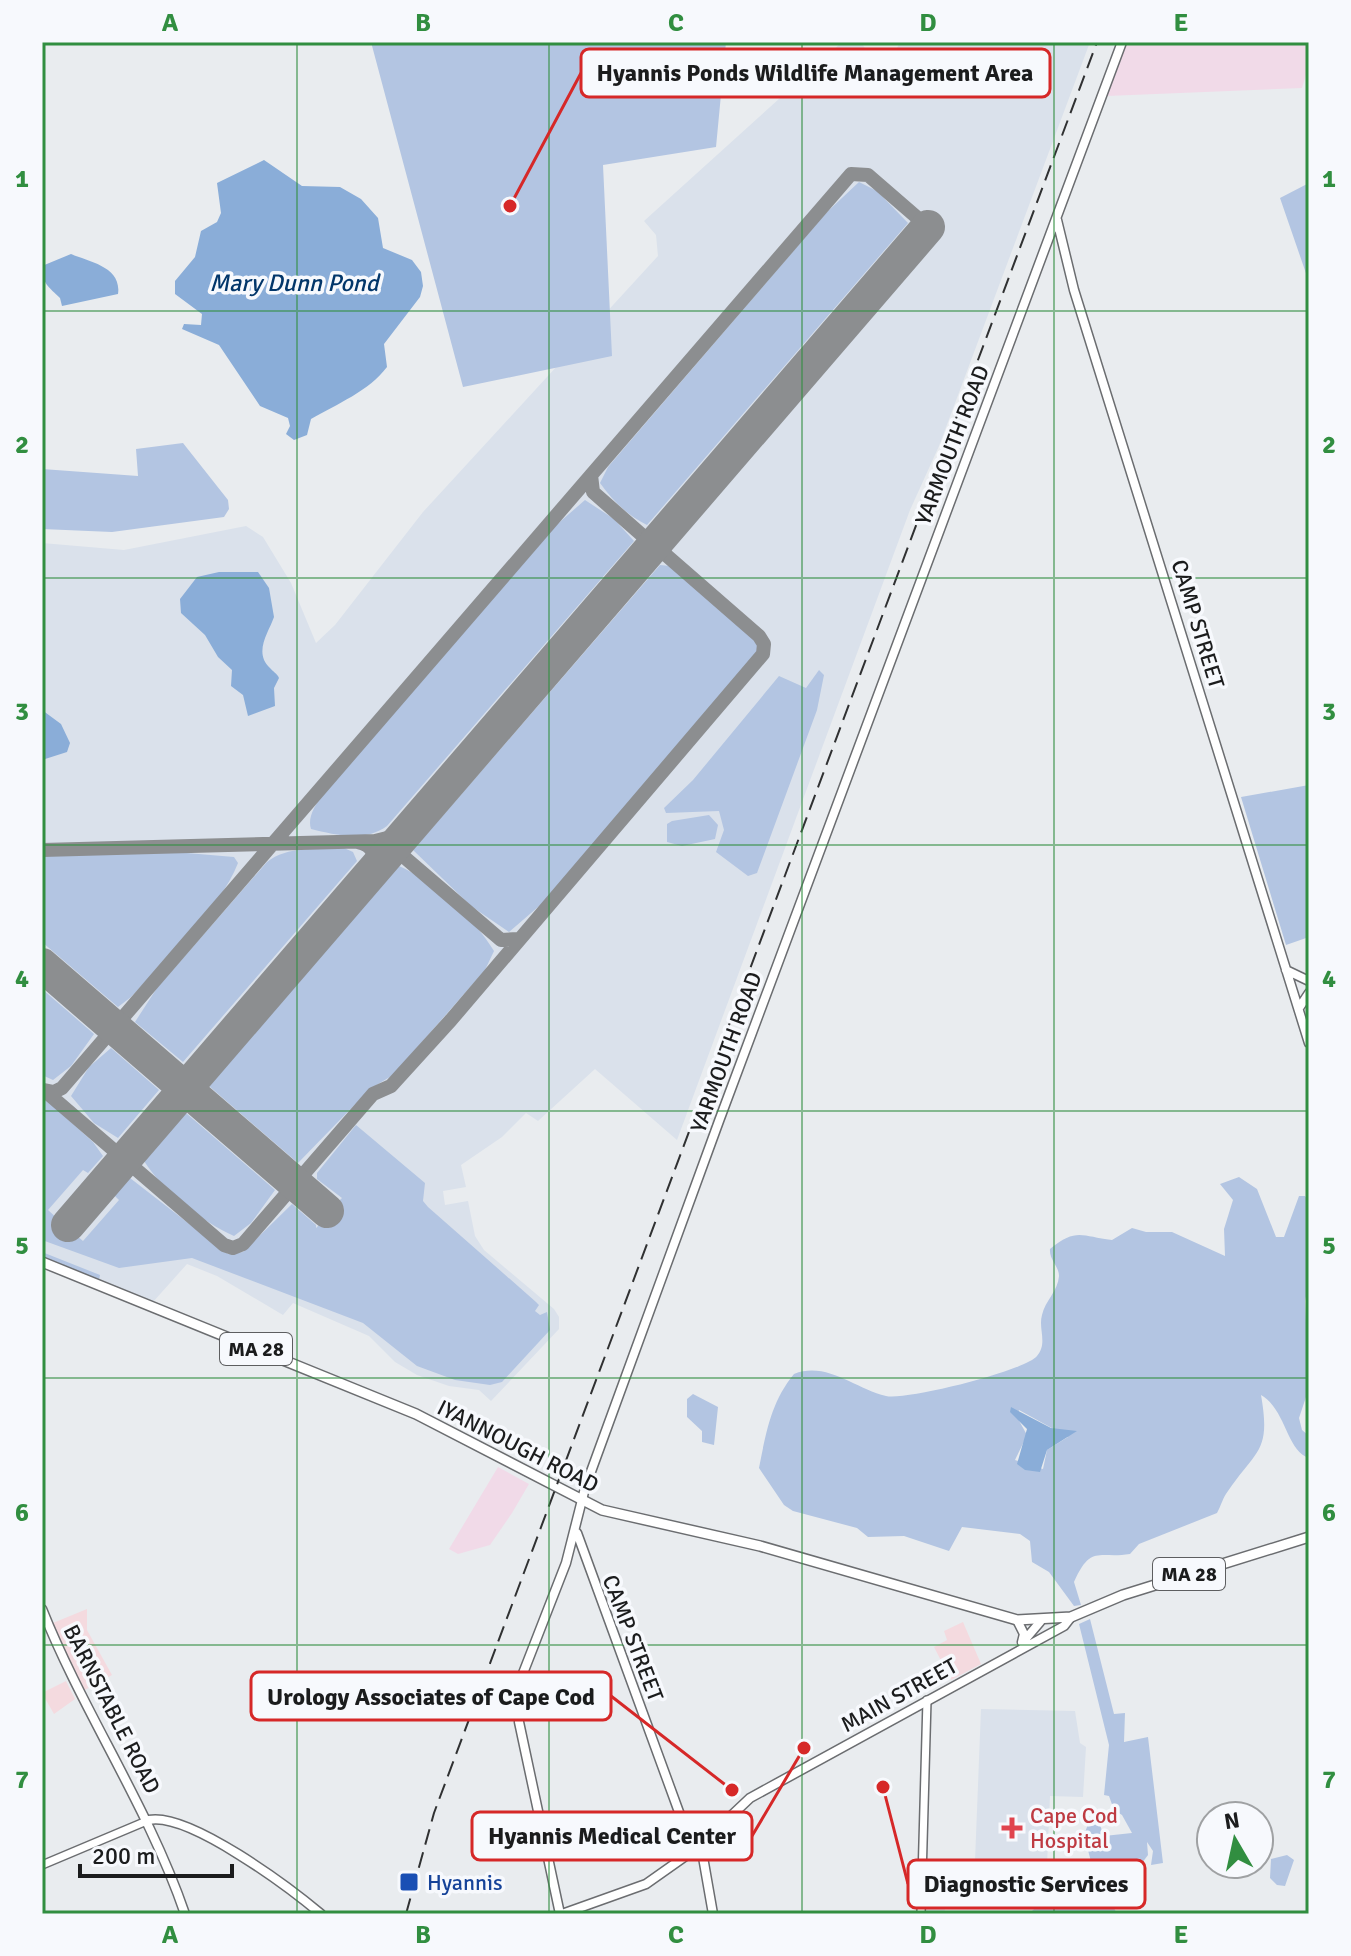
<svg xmlns="http://www.w3.org/2000/svg" width="1351" height="1956" viewBox="0 0 1351 1956" font-family="Signika,sans-serif">
<style>
.commercial{fill:#f4dadf}
.industrial{fill:#f1dae8}
.built{fill:#dae1eb}
.green{fill:#b3c5e2;fill-rule:evenodd}
.water{fill:#8aadd8}
.lines{fill:none;stroke-linecap:round;stroke-linejoin:round}
.taxiway{stroke:#8c8e90;stroke-width:14}
.runway{stroke:#8c8e90;stroke-width:34}
.tertiary-casing{stroke:#6b6d70;stroke-width:10}
.secondary-casing{stroke:#6b6d70;stroke-width:11}
.primary-casing{stroke:#6b6d70;stroke-width:12}
.tertiary{stroke:#fff;stroke-width:7}
.secondary{stroke:#fff;stroke-width:8}
.primary{stroke:#fff;stroke-width:9}
.rail{stroke:#303132;stroke-width:2;stroke-dasharray:16 8;stroke-linecap:butt}
.grid{fill:none;stroke:#318e40;stroke-width:2;stroke-opacity:0.55}
.health-dot{fill:#e0444e;stroke:#f7f9fd;stroke-width:3}
.transit-dot{fill:#1a4fb4;stroke:#f7f9fd;stroke-width:3}
.labels{text-anchor:middle;dominant-baseline:central;stroke-width:7;stroke-linejoin:round;paint-order:stroke}
.shield{fill:#f7f9fd;stroke:#5d5e60;stroke-width:2}
.shield-label{font-size:20px;font-weight:bold;fill:#1b1c1d}
.street-label{font-size:22px;fill:#1b1c1d;stroke:#f7f9fd}
.health-label{font-size:22px;fill:#be3a42;stroke:#f7f9fd;text-anchor:start}
.transit-label{font-size:22px;fill:#164399;stroke:#f7f9fd;text-anchor:start}
.water-label{font-size:24px;font-style:italic;fill:#02366a;stroke:#f7f9fd}
.leader{fill:none;stroke:#d62828;stroke-width:3}
.callout-dot{fill:#d62828;stroke:#f7f9fd;stroke-width:3}
.callout{fill:#f7f9fd;stroke:#d62828;stroke-width:3}
.callout-label{font-size:24px;text-anchor:middle;font-weight:bold;fill:#1b1c1d}
.neatline{fill:none;stroke:#318e40;stroke-width:3}
.grid-label{font-size:26px;text-anchor:middle;font-weight:bold;fill:#318e40}
</style>
<rect width="100%" height="100%" fill="#e9ecef"/>
<path class="commercial" d="M87,1609V1630L112,1675L83,1691L69,1666L53,1623Z
M963,1622L981,1664L951,1680L934,1647L947,1640L944,1631Z
M66,1681L75,1699L54,1714L42,1693Z"/>
<path class="industrial" d="M1126,42H1309V65L1302,88L1107,96Z
M498,1467L529,1484L512,1513L490,1545L458,1554L449,1549Z"/>
<path class="built" d="M842,42H861L866,50L878,53L897,48L900,42H1090L939,446L910,510L677,1140L595,1069L538,1121L526,1113L502,1137L461,1165L466,1187L443,1191L445,1205L468,1201L475,1236L484,1250L554,1309L559,1317V1329L491,1401L479,1390L449,1386L417,1375L395,1362L369,1336L293,1303L283,1315L217,1276L187,1264L153,1302L42,1258V543L124,550L246,526L263,537L291,583L316,643L335,625L423,512L658,256L656,235L644,221Z
M981,1709L1075,1711L1080,1743L1086,1747L1083,1797L1050,1796L1047,1865H1039L1037,1910L945,1909L944,1914H925L927,1859L975,1861Z"/>
<path class="green" d="M371,42H726L716,147L603,165L612,356L463,387Z
M859,182L877,191L908,223L647,525C627,515 613,501 600,483L608,467L826,213Z
M1309,183V282L1280,198Z
M183,443L228,500L229,509L224,517L112,532L42,529V469L138,476L136,449Z
M585,500L614,519L634,541L387,826C366,842 335,835 311,829C304,809 336,780 348,765L554,527Z
M660,565L670,566L756,639L759,652L545,901L509,932L471,906L413,850Z
M819,670L824,675L817,710L757,873L748,876L716,852L724,830L719,811L666,813L664,808L693,780L779,676L806,688Z
M1309,785V937L1286,945L1241,797Z
M709,815L718,825L715,839L682,846L667,842V824L672,821Z
M344,848L353,852L357,861L183,1062L135,1022L157,988L267,862C287,846 318,849 344,848Z
M175,852L234,857L238,863C220,909 165,960 131,997L118,1007L42,942V856Z
M399,866C433,881 475,919 494,951L485,970L393,1075L370,1089L298,1163L209,1086Z
M42,989L94,1034L71,1066L53,1080L42,1075Z
M111,1048L159,1090L118,1138L94,1123L71,1096L89,1067Z
M42,1096L93,1142L103,1156L88,1173L83,1170L48,1210L60,1221L56,1226L67,1235L71,1231L83,1241L119,1200L114,1195L130,1178L228,1254L243,1252L292,1204L316,1225V1228L321,1223L319,1220L342,1198L317,1179V1173L356,1125L425,1183L423,1201L428,1207L536,1302L539,1305L535,1311L540,1315L547,1312L550,1330L502,1382L490,1385L455,1380L417,1366L363,1323L192,1258L119,1268L42,1240Z
M186,1113L275,1190L251,1223L234,1236C201,1221 164,1192 144,1161Z
M1239,1177L1257,1189L1276,1237H1284L1299,1196H1305L1309,1202V1282L1305,1301L1309,1388L1299,1418L1302,1430L1309,1436V1458C1286,1450 1286,1409 1261,1395C1271,1452 1257,1449 1228,1491C1223,1497 1221,1506 1217,1513L1139,1544L1130,1554C1099,1559 1091,1544 1074,1582L1081,1605L1074,1606L1049,1572L1032,1562L1030,1541L1020,1534L962,1527L949,1551L904,1536L868,1537L857,1528L793,1511L784,1505L759,1468C766,1433 771,1402 794,1374C827,1361 855,1389 886,1396C905,1401 1025,1371 1037,1356C1048,1343 1038,1329 1042,1315C1045,1301 1058,1291 1059,1276C1059,1266 1049,1260 1050,1249C1077,1227 1082,1237 1112,1240L1132,1228L1146,1232H1172L1225,1256L1224,1229L1233,1200L1220,1184ZM1019,1410L1068,1437L1047,1450L1043,1469L1015,1460L1027,1435L1017,1417Z
M42,1252L100,1275L99,1280L42,1257Z
M693,1394L718,1407L714,1445L702,1442V1431L687,1417V1399Z
M1090,1619L1114,1714L1125,1713L1124,1742L1148,1737L1163,1863L1151,1865L1153,1851L1147,1842L1148,1855L1121,1891L1110,1892L1108,1896L1117,1914H1029L1039,1904L1046,1871L1057,1875L1075,1894L1089,1890L1094,1873L1084,1835L1090,1819L1097,1817L1104,1836L1132,1833L1122,1815L1114,1810L1109,1796L1104,1795L1109,1745L1079,1624Z
M1287,1855L1294,1860L1285,1886L1277,1885L1270,1878L1271,1859Z"/>
<path class="water" d="M264,160L302,186L340,187L361,199L378,218L383,248L412,260L421,272L423,286L420,297L384,344L387,367C369,391 337,404 311,419L307,435L294,440L286,434L290,426L288,418L260,406L219,345L182,329L184,324L201,325L202,314L175,294V281L195,257L201,231L217,222L221,213L217,183Z
M71,254C90,262 122,267 118,294L62,306L60,298C49,287 42,284 42,266Z
M219,572H258L269,588L274,617C269,632 253,652 270,668C273,672 277,673 279,678L274,688L275,706L248,716L243,695L231,686L232,670L218,657L205,635L181,613L180,599L197,577Z
M42,710L61,724L70,743L67,752L42,760Z
M1011,1407L1051,1428L1077,1431L1047,1450L1040,1472L1025,1470L1017,1464L1027,1429L1010,1412Z"/>
<g class="lines">
<path class="taxiway" d="M591,475L593,492L643,536L654,538L664,533
M643,536L647,544L644,555L655,552L666,555
M403,834L399,846L403,856L501,940L518,939
M358,842C374,845 377,857 371,871
M42,850L375,841L391,837L411,825
M103,1018L108,1029L106,1037L115,1034L126,1038
M44,1090L54,1092L62,1088L851,174L868,175L928,227
M45,1091L224,1245L233,1248L243,1244L373,1094L391,1086L451,1020L763,654L764,644L759,636L666,555L661,544L664,533
M115,1150L123,1152L134,1146"/>
<path class="runway" d="M42,965L327,1211
M68,1225L928,227"/>
<g class="tertiary-casing">
<path id="tertiary" d="M42,1865L149,1820
M921,1914L927,1700"/>
</g>
<g class="secondary-casing">
<path id="secondary" d="M1057,220L1074,290L1309,1043
M1286,970L1309,981
M1299,1008L1309,993
M577,1533L683,1823L703,1857L713,1914
M42,1609C84,1714 148,1806 185,1914
M1017,1620L1024,1634L1022,1642
M1023,1642L1040,1622
M149,1820C189,1812 290,1888 321,1914
M560,1914L519,1722L520,1681L566,1563L585,1488L719,1121L1122,42
M562,1914L646,1884L697,1848L750,1798L1064,1626L1071,1617"/>
</g>
<g class="primary-casing">
<path id="primary" d="M42,1262L416,1414L602,1510L760,1546L1017,1620L1071,1617L1123,1595L1309,1537"/>
</g>
<use href="#tertiary" class="tertiary"/>
<use href="#secondary" class="secondary"/>
<use href="#primary" class="primary"/>
<path class="rail" d="M406,1914L434,1813L1097,42"/>
</g>
<path class="grid" d="M297,42V1914M549,42V1914M802,42V1914M1054,42V1914M42,311H1309M42,578H1309M42,845H1309M42,1111H1309M42,1378H1309M42,1645H1309"/>
<path class="health-dot" d="M1008 1816h8v8h8v8h-8v8h-8v-8h-8v-8h8z"/>
<rect class="transit-dot" x="399" y="1872" width="20" height="20" rx="4"/>
<g class="labels">
<g class="shield">
<rect x="220" y="1333" width="72" height="32" rx="6"/>
<rect x="1153" y="1558" width="72" height="32" rx="6"/>
</g>
<g class="shield-label">
<text x="256" y="1349">MA 28</text>
<text x="1189" y="1574">MA 28</text>
</g>
<g class="street-label">
<text transform="translate(952 445) rotate(-69)">YARMOUTH ROAD</text>
<text transform="translate(1198 624) rotate(73)">CAMP STREET</text>
<text transform="translate(726 1052) rotate(-70)">YARMOUTH ROAD</text>
<text transform="translate(518 1446) rotate(27)">IYANNOUGH ROAD</text>
<text transform="translate(633 1638) rotate(69)">CAMP STREET</text>
<text transform="translate(899 1695) rotate(-29)">MAIN STREET</text>
<text transform="translate(112 1709) rotate(63)">BARNSTABLE ROAD</text>
</g>
<g class="health-label">
<text x="1030" y="1815">Cape Cod<tspan x="1030" dy="25">Hospital</tspan></text>
</g>
<g class="transit-label">
<text x="427" y="1882">Hyannis</text>
</g>
<g class="water-label">
<text x="294" y="283">Mary Dunn Pond</text>
</g>
</g>
<path class="leader" d="M510 206L581 73M732 1790L611 1696M804 1748L752 1836M883 1787L908 1884"/>
<g class="callout-dot">
<circle cx="510" cy="206" r="8"/>
<circle cx="732" cy="1790" r="8"/>
<circle cx="804" cy="1748" r="8"/>
<circle cx="883" cy="1787" r="8"/>
</g>
<g class="callout">
<rect x="581" y="49" width="469" height="48" rx="8"/>
<rect x="251" y="1672" width="360" height="48" rx="8"/>
<rect x="472" y="1812" width="280" height="48" rx="8"/>
<rect x="908" y="1860" width="237" height="48" rx="8"/>
</g>
<g class="callout-label">
<text x="815" y="81">Hyannis Ponds Wildlife Management Area</text>
<text x="431" y="1705">Urology Associates of Cape Cod</text>
<text x="612" y="1844">Hyannis Medical Center</text>
<text x="1026" y="1892">Diagnostic Services</text>
</g>
<rect width="1351" height="1956" fill="none" stroke="#f7f9fd" stroke-width="88"/>
<g transform="translate(1235 1840) rotate(351)"><circle r="38" fill="#f7f9fd" stroke="#9fa1a3" stroke-width="2"/>
<path d="M0-6L14 30L0 20L-14 30Z" fill="#318e40"/>
<text y="-12" font-size="22" font-weight="bold" text-anchor="middle" fill="#1b1c1d">N</text>
</g>
<path d="M80 1864v12h152v-12" fill="none" stroke="#1b1c1d" stroke-width="4"/>
<text x="92" y="1864" font-size="24" fill="#1b1c1d" stroke="#f7f9fd" stroke-width="6" paint-order="stroke">200 m</text>
<rect x="44" y="44" width="1263" height="1868" class="neatline"/>
<g class="grid-label">
<text x="170" y="31">A</text>
<text x="423" y="31">B</text>
<text x="676" y="31">C</text>
<text x="928" y="31">D</text>
<text x="1181" y="31">E</text>
<text x="22" y="187">1</text>
<text x="1329" y="187">1</text>
<text x="22" y="453">2</text>
<text x="1329" y="453">2</text>
<text x="22" y="720">3</text>
<text x="1329" y="720">3</text>
<text x="22" y="987">4</text>
<text x="1329" y="987">4</text>
<text x="22" y="1254">5</text>
<text x="1329" y="1254">5</text>
<text x="22" y="1521">6</text>
<text x="1329" y="1521">6</text>
<text x="22" y="1788">7</text>
<text x="1329" y="1788">7</text>
<text x="170" y="1943">A</text>
<text x="423" y="1943">B</text>
<text x="676" y="1943">C</text>
<text x="928" y="1943">D</text>
<text x="1181" y="1943">E</text>
</g>
</svg>
